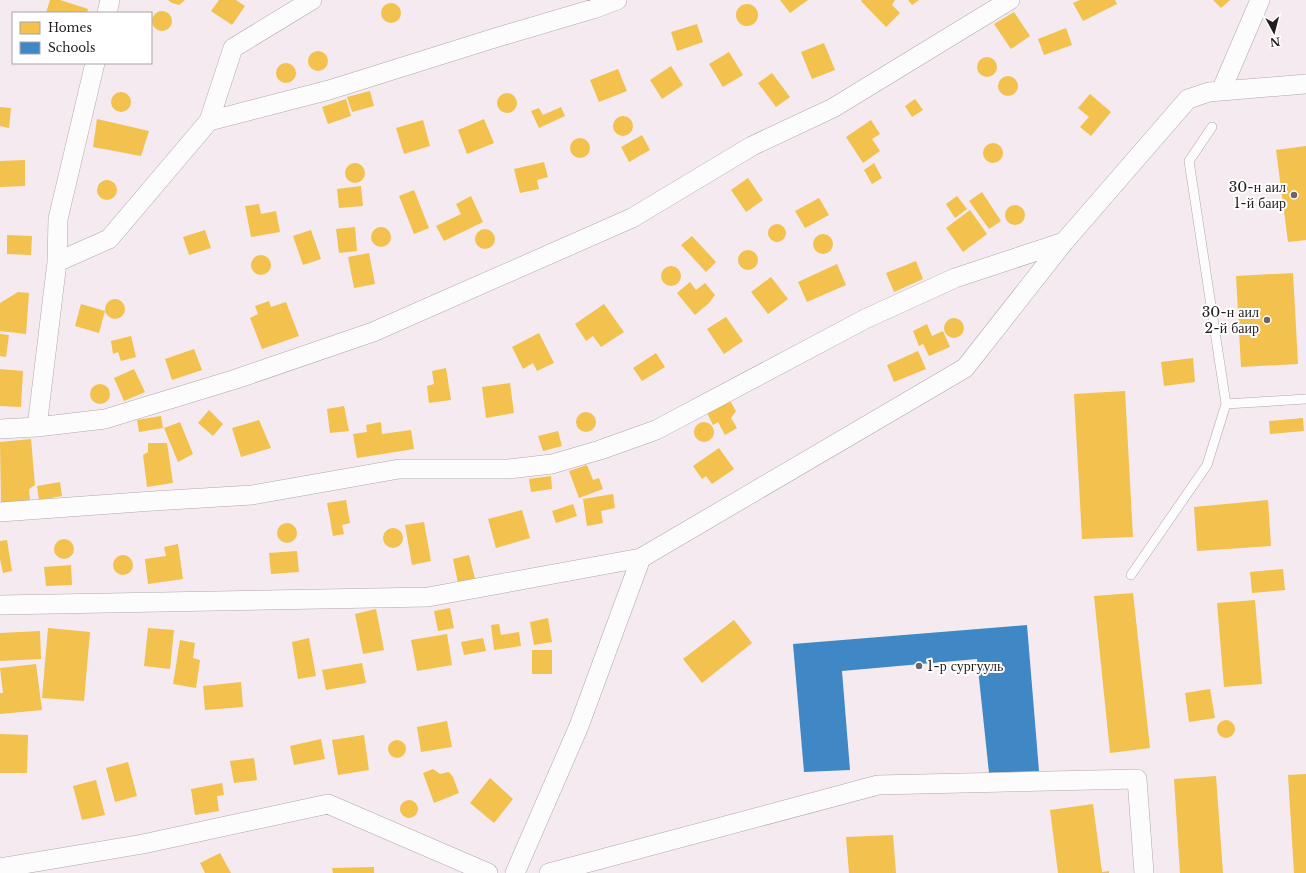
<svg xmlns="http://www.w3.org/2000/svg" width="1306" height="873" viewBox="0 0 1306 873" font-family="'Libre Baskerville',serif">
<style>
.homes{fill:#f2c14e}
.schools{fill:#3f88c5}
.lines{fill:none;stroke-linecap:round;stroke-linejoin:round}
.lane-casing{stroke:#afa8ab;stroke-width:10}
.street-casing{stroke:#afa8ab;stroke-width:20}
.lane{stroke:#fdfcfd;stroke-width:9}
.street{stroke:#fdfcfd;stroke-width:19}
.poi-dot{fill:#6c6568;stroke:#fff;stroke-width:1.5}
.labels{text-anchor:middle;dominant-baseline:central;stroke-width:4;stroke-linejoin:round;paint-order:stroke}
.poi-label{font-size:14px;fill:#231d20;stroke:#fff;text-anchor:end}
</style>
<rect width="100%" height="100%" fill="#f4eaef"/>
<path class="homes" d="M50,0H60L88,9L87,13H46Z
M168,0H185L179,5L172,3Z
M219,0H236L245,6L232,25L211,11Z
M780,0H808L790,13Z
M862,0H895L892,5L900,13L886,27L861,1Z
M908,0H919L912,5Z
M1080,0H1115L1117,4L1083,21L1073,3Z
M1213,0H1230L1221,8Z
M381 13a10 10 0 1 1 20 0a10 10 0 1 1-20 0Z
M736 15a11 11 0 1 1 22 0a11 11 0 1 1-22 0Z
M152 21a10 10 0 1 1 20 0a10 10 0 1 1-20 0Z
M1014,12L1030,36L1011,49L994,24Z
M697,24L703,42L677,51L671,32Z
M1066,28L1072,45L1044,55L1038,39Z
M824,43L835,70L812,79L801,52Z
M308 61a10 10 0 1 1 20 0a10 10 0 1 1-20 0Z
M729,52L743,75L723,87L709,64Z
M977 67a10 10 0 1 1 20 0a10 10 0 1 1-20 0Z
M276 73a10 10 0 1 1 20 0a10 10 0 1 1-20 0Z
M671,66L683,85L662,99L650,80Z
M618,69L627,91L599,102L590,80Z
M772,73L790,97L776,107L758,83Z
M998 86a10 10 0 1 1 20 0a10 10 0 1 1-20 0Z
M370,91L374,106L352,112L347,97Z
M111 102a10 10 0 1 1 20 0a10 10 0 1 1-20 0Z
M497 103a10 10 0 1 1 20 0a10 10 0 1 1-20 0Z
M1090,94L1111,112L1091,136L1080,127L1089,117L1078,108Z
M346,99L351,116L328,124L322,107Z
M915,99L923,110L912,117L905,106Z
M0,107L11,108L9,128L0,126Z
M561,107L565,116L539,128L531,111L539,108L543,115Z
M613 126a10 10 0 1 1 20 0a10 10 0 1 1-20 0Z
M97,119L149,131L141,156L93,147Z
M484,119L494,143L467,154L458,130Z
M423,120L430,146L404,154L396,128Z
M871,120L880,134L872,139L880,151L863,163L846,137Z
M642,135L650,150L629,162L621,147Z
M570 148a10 10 0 1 1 20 0a10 10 0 1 1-20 0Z
M983 153a10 10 0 1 1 20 0a10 10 0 1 1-20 0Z
M1306,146V240L1288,242L1276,150Z
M25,160V186L0,187V161Z
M544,162L548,177L537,180L539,189L520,193L514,169Z
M345 173a10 10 0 1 1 20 0a10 10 0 1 1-20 0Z
M874,163L882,178L872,184L864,170Z
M748,178L763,200L746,212L731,190Z
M97 190a10 10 0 1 1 20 0a10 10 0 1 1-20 0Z
M361,186L363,206L339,208L337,189Z
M414,190L429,228L414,234L399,196Z
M982,192L1001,221L989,229L969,201Z
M471,196L483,222L444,241L436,226L461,214L456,204Z
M957,196L967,209L955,218L946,204Z
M819,198L829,215L805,228L795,211Z
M259,204L261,214L276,211L280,232L251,237L245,206Z
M1005 215a10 10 0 1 1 20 0a10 10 0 1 1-20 0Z
M970,210L987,234L963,252L946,228Z
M768 233a9 9 0 1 1 18 0a9 9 0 1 1-18 0Z
M371 237a10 10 0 1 1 20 0a10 10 0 1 1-20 0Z
M355,227L357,251L339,253L336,229Z
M475 239a10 10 0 1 1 20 0a10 10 0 1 1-20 0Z
M205,230L211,248L189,255L183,237Z
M311,230L321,259L303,265L293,236Z
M813 244a10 10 0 1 1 20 0a10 10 0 1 1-20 0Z
M7,235L32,236L31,255L7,254Z
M692,236L716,262L706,272L681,245Z
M738 260a10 10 0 1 1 20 0a10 10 0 1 1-20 0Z
M369,253L375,284L354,288L348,257Z
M251 265a10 10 0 1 1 20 0a10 10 0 1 1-20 0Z
M916,261L923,279L894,292L886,273Z
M837,264L846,285L807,302L798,282Z
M661 276a10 10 0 1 1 20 0a10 10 0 1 1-20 0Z
M1293,273L1298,364L1241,367L1236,276Z
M771,277L788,299L768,314L751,292Z
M690,282L696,290L705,283L715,295L709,303L695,315L677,293Z
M18,292L29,293L26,334L0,331V303Z
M105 309a10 10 0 1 1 20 0a10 10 0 1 1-20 0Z
M269,301L271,307L286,302L299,336L262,349L250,318L258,314L255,306Z
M81,304L105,311L99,333L75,326Z
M604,304L624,332L601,347L593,336L586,341L575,324Z
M726,317L743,341L724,354L707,329Z
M944 328a10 10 0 1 1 20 0a10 10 0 1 1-20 0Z
M927,324L932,336L943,331L950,347L929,356L923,344L919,346L913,331Z
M539,333L554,363L537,371L533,363L523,369L512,347Z
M0,334L9,335L6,357L0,356Z
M131,336L136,357L121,361L118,352L113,354L111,341Z
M194,349L202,370L172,380L165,359Z
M918,351L926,369L894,382L887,365Z
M656,353L665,367L642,381L633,368Z
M1193,358L1195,382L1164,386L1161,362Z
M446,368L451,400L429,403L427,386L434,384L432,371Z
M0,369L23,371L21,407L0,406Z
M134,369L145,392L124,401L114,378Z
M510,383L514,413L486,418L482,387Z
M90 394a10 10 0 1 1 20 0a10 10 0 1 1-20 0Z
M1125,391L1133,537L1082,539L1074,394Z
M729,399L736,411L731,418L737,428L725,435L718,422L713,425L706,411Z
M344,406L349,431L330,433L327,409Z
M209,410L223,424L213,436L198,423Z
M576 422a10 10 0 1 1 20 0a10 10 0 1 1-20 0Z
M161,416L163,428L139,432L137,420Z
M1303,418L1304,431L1270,434L1269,421Z
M259,420L271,448L241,457L232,428Z
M694 432a10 10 0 1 1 20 0a10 10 0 1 1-20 0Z
M180,422L193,454L178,462L164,428Z
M381,422L382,434L411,430L414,449L357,458L353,434L367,432L366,425Z
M558,431L562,446L543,451L538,436Z
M31,439L35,485L29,489L30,501L1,503L0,442Z
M148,443H167L173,483L147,487L143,455L148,452Z
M719,448L734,469L712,484L706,476L702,479L693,466Z
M587,465L593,480L599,478L603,489L579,498L569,471Z
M551,476L552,489L531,492L529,479Z
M60,482L62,496L39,500L37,486Z
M613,494L615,508L601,511L603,523L587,526L583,499Z
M346,500L350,523L342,525L344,534L333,536L327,503Z
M1268,500L1271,546L1197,551L1194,507Z
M573,504L577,516L556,523L552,511Z
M522,510L530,538L496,548L488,519Z
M424,522L431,561L412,565L405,525Z
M277 533a10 10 0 1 1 20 0a10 10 0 1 1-20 0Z
M383 538a10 10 0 1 1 20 0a10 10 0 1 1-20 0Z
M54 549a10 10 0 1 1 20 0a10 10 0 1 1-20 0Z
M7,540L12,571L3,573L0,559V541Z
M178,544L183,579L148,584L145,559L166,556L164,547Z
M297,551L299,572L271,574L269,553Z
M113 565a10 10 0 1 1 20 0a10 10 0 1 1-20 0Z
M469,555L475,579L458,583L453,559Z
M71,565L72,585L46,586L44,567Z
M1283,569L1285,590L1252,593L1250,572Z
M1133,593L1150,748L1110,753L1094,596Z
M1255,600L1262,684L1224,687L1217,603Z
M450,608L454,628L438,631L434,611Z
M376,609L384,650L363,654L355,614Z
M548,618L552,642L534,645L530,622Z
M734,620L752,643L702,683L683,659Z
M499,624L501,635L519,632L521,646L494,650L491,625Z
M48,628L90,632L84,701L42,698Z
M148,628L174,630L170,669L144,666Z
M40,631L41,659L0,661V633Z
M447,634L452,665L417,671L411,640Z
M309,638L316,676L298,679L292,642Z
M483,638L486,651L464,655L461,642Z
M180,640L195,643L193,658L200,660L196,688L173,684Z
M532,650H552V674H532Z
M362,663L366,683L326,690L322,670Z
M36,664L42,710L0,714V693H3L0,668Z
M241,682L243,707L205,710L203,686Z
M1210,689L1215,718L1189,722L1185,693Z
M1217 729a9 9 0 1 1 18 0a9 9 0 1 1-18 0Z
M447,721L452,747L421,752L417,727Z
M0,734L28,735L27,773H0Z
M364,735L369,770L338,775L332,740Z
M321,739L325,759L294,765L290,746Z
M388 749a9 9 0 1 1 18 0a9 9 0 1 1-18 0Z
M254,758L257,780L234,783L230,761Z
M128,762L137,796L115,802L106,768Z
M433,769L440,774L449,772L453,777L459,793L434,803L423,773Z
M1306,774V873H1294L1288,775Z
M1216,776L1223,873H1180L1174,779Z
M490,778L513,799L494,823L470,803Z
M96,780L105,815L82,820L73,786Z
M222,783L224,795L217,796L219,811L195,815L191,789Z
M400 809a9 9 0 1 1 18 0a9 9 0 1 1-18 0Z
M1093,804L1102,872L1109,871V873H1058L1050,810Z
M893,835L896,873H849L846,837Z
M220,853L231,873H205L200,863Z
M374,867V873H333L332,868Z"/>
<path class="schools" d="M1027,625L1039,771L989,773L977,659L842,671L850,770L804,772L793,644Z"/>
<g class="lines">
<g class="lane-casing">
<path id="lane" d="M1212,127L1189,161L1226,404
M1131,575L1207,465L1226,404L1306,399"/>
</g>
<g class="street-casing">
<path id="street" d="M107,13L110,0
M1221,91L1306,84
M209,121L329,90L498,37L593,9L617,0
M57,262L58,219L95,63
M37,427L57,262L109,239L209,121L233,48L312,0
M0,429L37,427L105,419L236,379L373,332L632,218L752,146L833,108L1010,0
M0,512L153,501L252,495L399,469H508L552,464L600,450L656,430L865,319L955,278L1064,242
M0,605L428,597L641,558
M0,868L143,844L328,804L488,873
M515,873L579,726L641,558L965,368L1064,242L1188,99L1209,92L1221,91L1260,0
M549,873L878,785L1137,779L1144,873"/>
</g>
<use href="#lane" class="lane"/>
<use href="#street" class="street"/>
</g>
<g class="poi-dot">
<circle cx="1294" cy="195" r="4"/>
<circle cx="1267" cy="320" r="4"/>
<circle cx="919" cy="666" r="4"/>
</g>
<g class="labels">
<g class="poi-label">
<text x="1286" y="187">30-н аил<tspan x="1286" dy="16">1-й баир</tspan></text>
<text x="1259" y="312">30-н аил<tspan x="1259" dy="16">2-й баир</tspan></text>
<text x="927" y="666" text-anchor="start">1-р сургууль</text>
</g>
</g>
<rect x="12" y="12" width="140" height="52" fill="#ffffff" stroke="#a7a5a6"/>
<rect x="20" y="22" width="20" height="12" fill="#f2c14e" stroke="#a7a5a6"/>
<text x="48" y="32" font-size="12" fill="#231d20">Homes</text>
<rect x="20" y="42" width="20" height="12" fill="#3f88c5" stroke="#a7a5a6"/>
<text x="48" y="52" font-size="12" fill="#231d20">Schools</text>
<g transform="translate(1274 32) rotate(173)" stroke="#ffffff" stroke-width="3" paint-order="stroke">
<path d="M0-3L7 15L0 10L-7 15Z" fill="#231d20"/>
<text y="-6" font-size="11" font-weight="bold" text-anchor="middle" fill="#231d20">N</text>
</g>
</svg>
